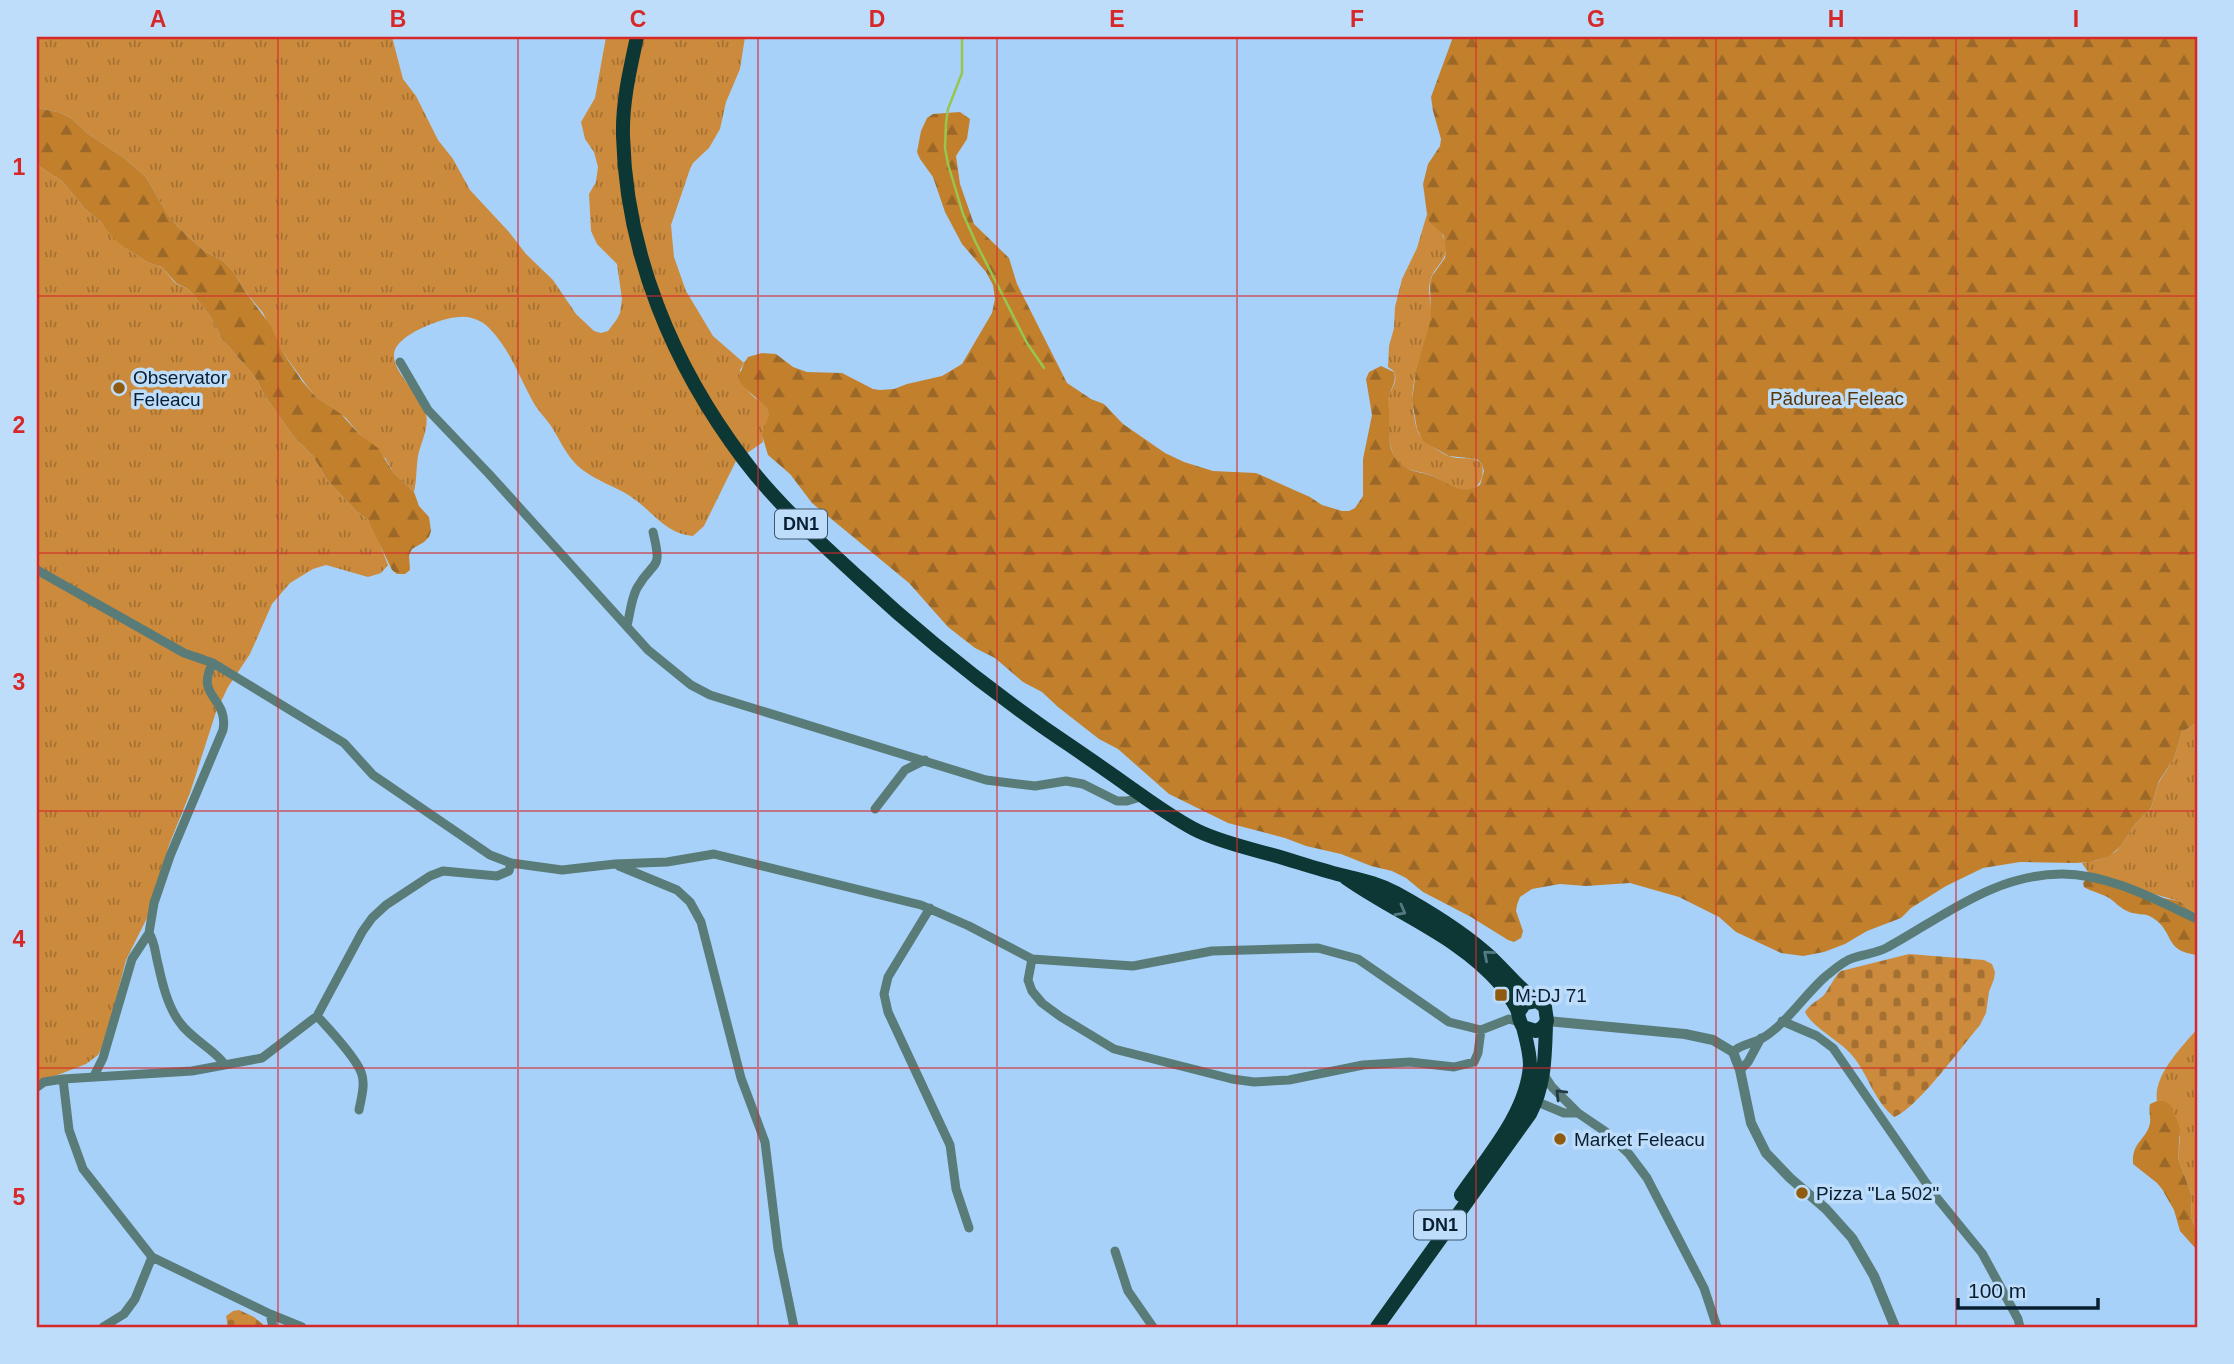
<svg xmlns="http://www.w3.org/2000/svg" width="2234" height="1364" viewBox="0 0 2234 1364" font-family="Arial,sans-serif">
<style>
.grass{fill:url(#grass-tufts)}
.forest{fill:url(#forest-firs)}
.cemetery{fill:url(#cemetery-stones)}
.lines{fill:none;stroke-linecap:round;stroke-linejoin:round}
.stream{stroke:#96c64f;stroke-width:2.5}
.minor{stroke:#597c79;stroke-width:9}
.tertiary{stroke:#597c79;stroke-width:10}
.primary{stroke:#0d3734;stroke-width:14}
.oneway{stroke:#547984}
.oneway2{stroke:#213a46}
.grid{fill:none;stroke:#d62828;stroke-width:2;stroke-opacity:0.55}
.poi-dot{fill:#905a0f;stroke:#beddfb;stroke-width:2.5}
.labels{text-anchor:middle;dominant-baseline:central;stroke-width:7;stroke-linejoin:round;paint-order:stroke}
.shield{fill:#beddfb;stroke:#3f576d;stroke-width:2}
.shield-label{font-size:18px;font-weight:bold;fill:#091e30}
.poi-label{font-size:19px;fill:#091e30;stroke:#beddfb;text-anchor:start}
.park-label{font-size:19px;fill:#573507;stroke:#beddfb}
.neatline{fill:none;stroke:#d62828;stroke-width:2.5}
.grid-label{font-size:23px;text-anchor:middle;font-weight:bold;fill:#d62828}
</style>
<defs>
<pattern id="grass-tufts" width="24" height="20" patternUnits="userSpaceOnUse" patternTransform="scale(1.75)"><rect width="24" height="20" fill="#cc8b3c"/><path d="M3 7l-1-3M5 7V3M7 7l1-3M15 17l-1-3M17 17v-4M19 17l1-3" fill="none" stroke="#a47133"/></pattern>
<pattern id="forest-firs" width="22" height="20" patternUnits="userSpaceOnUse" patternTransform="scale(1.75)"><rect width="22" height="20" fill="#c2802d"/><path d="M5 1l3.5 6h-7zM16 11l3.5 6h-7z" fill="#9c6827"/></pattern>
<pattern id="cemetery-stones" width="16" height="16" patternUnits="userSpaceOnUse" patternTransform="scale(1.75)"><rect width="16" height="16" fill="#cc8b3c"/><path d="M2 7V4a2 2 0 0 1 4 0v3zM10 15v-3a2 2 0 0 1 4 0v3z" fill="#a47133"/></pattern>
</defs>
<rect width="100%" height="100%" fill="#a8d1f9"/>
<path class="grass" d="M37,37H392L403,79L416,96L438,140L453,159L470,190L509,232L526,254L553,280L576,314L594,331L601,333L608,331L617,319L620,313L622,299L617,264L597,244L591,231L589,194L596,182L598,167L594,152L585,139L581,122L595,98L606,37H745L740,69L726,102L720,129L709,148L693,163L690,169L671,225L674,257L686,291L713,336L744,363L740,370C743,377 746,390 752,395C758,402 769,404 769,415C769,426 761,432 763,442L736,461L704,526L693,536C668,534 656,516 637,501C617,485 591,481 574,462C565,452 558,437 551,426C545,417 537,410 532,400C519,376 509,348 489,328C481,320 470,316 460,317C443,317 395,335 394,354C393,375 422,394 426,414C429,428 421,442 418,456C416,468 417,480 414,492L393,472L386,459L360,435L346,418L316,397L307,386L282,351L263,313L244,290L233,271L223,261L204,251L177,226L168,215L146,177L124,158L87,133L71,118L58,112L37,108Z
M37,165L62,181L85,209L101,222L125,248L149,263L162,267L175,283L188,289L193,294L210,316L223,340L255,377L265,396L293,436L313,456L327,480L357,512L368,520L375,532L388,565L381,573L368,577L326,565L313,569L290,583L272,604L250,654L228,687L216,712L190,793L169,845L151,910L126,960L105,1042L98,1055L86,1064L37,1083Z
M1427,214C1431,226 1445,231 1446,245C1448,260 1435,266 1431,278C1426,292 1433,307 1431,321C1424,360 1406,379 1415,421C1416,426 1417,432 1421,436C1427,443 1443,455 1452,457C1463,460 1473,455 1482,464C1486,483 1473,496 1454,488C1447,485 1441,480 1435,477C1422,470 1406,473 1396,460C1388,448 1385,409 1389,396C1391,389 1397,382 1395,375C1394,370 1392,370 1388,367L1389,346L1394,328L1395,307L1402,279L1417,248Z
M2197,723V915L2179,901L2091,877L2082,863L2097,860L2115,852L2120,847L2136,823L2151,808L2159,782L2174,758L2182,732Z
M2197,1029V1232L2191,1217L2192,1196L2178,1158L2180,1137L2164,1101H2157C2153,1075 2182,1047 2197,1029Z"/>
<path class="forest" d="M1453,37H2197V723L2182,732L2174,758L2159,781L2151,808L2136,823L2120,847L2109,856L2090,862L2075,863L2020,862L1983,868L1946,886L1911,908L1901,918L1867,931L1845,944L1824,952L1803,956L1781,953L1736,932L1719,917L1679,897L1630,883L1586,886L1560,884L1532,889L1520,897L1517,905L1516,911L1523,931L1521,938L1514,942L1508,940L1471,917L1423,892L1406,878L1392,871L1371,866L1341,854L1306,846L1285,838L1228,823L1169,794L1118,749L1099,739L1058,707L1042,692L1023,682L995,658L975,648L948,627L909,583L812,503L790,474L768,455L762,435L769,415L767,408L741,384L739,377L744,363L748,357L762,353L776,354L793,367L807,372L842,373L873,389L880,390L894,389L907,384L942,376L962,364L992,313L995,299L993,285L986,272L962,244L945,212L933,177L920,159L917,152L921,131L927,118L933,114L960,112L970,119L967,139L956,156L960,184L974,224L1009,258L1017,284L1067,383L1091,399L1104,404L1123,424L1165,453L1184,462L1213,471L1256,473L1310,497L1322,505L1342,511H1349L1355,508L1363,496V459L1372,415L1366,379L1369,372L1381,366L1394,372C1397,382 1391,387 1389,397C1387,402 1389,408 1389,413C1390,432 1385,455 1405,467C1414,473 1425,472 1435,477C1452,485 1461,496 1480,485L1484,471L1482,464L1477,459L1449,456L1424,442L1417,429L1412,400L1416,371L1431,319L1430,283L1432,276L1445,258L1446,250L1444,236L1429,221L1427,214L1423,184L1428,164L1440,146L1441,139L1433,111L1431,97Z
M37,108L58,112L71,118L87,133L124,158L146,177L168,215L177,226L204,251L223,261L233,271L244,290L271,326L282,351L302,381L316,397L341,414L360,435L378,448L393,472L414,492L419,506L429,517L431,531L429,537L424,542L412,549L409,555L410,570L405,574H397L392,570L368,520L357,512L327,480L313,456L293,436L265,396L255,377L223,340L210,316L193,294L188,289L176,283L162,267L149,263L125,248L114,239L101,222L85,209L62,181L37,165Z
M2105,877L2158,897L2179,901L2197,915V955C2163,951 2175,932 2153,918C2145,912 2136,916 2127,911C2120,908 2115,902 2109,898C2101,893 2092,892 2084,887L2083,883L2085,880Z
M2157,1101H2164L2170,1104L2178,1123L2180,1129L2178,1158L2192,1196L2191,1217L2197,1232V1250L2180,1231L2174,1210L2162,1189L2157,1183L2133,1164C2132,1143 2143,1142 2149,1127C2152,1119 2148,1112 2150,1104Z"/>
<path class="cemetery" d="M1909,954L1984,960L1992,964L1995,972L1994,979L1989,992L1986,1013L1980,1025C1963,1045 1916,1110 1894,1117C1872,1099 1868,1072 1850,1053C1838,1040 1811,1026 1805,1012C1810,1004 1816,1002 1823,996C1830,988 1833,978 1841,971Z
M239,1310L254,1317L266,1327H228L226,1316L233,1311Z"/>
<g class="lines">
<path class="stream" d="M962,37V73L948,109L946,123L945,148L948,164L963,214L976,243L1027,343L1044,368"/>
<path class="minor" d="M400,362L428,410L489,474L648,650L691,685L710,695L986,780L1035,786L1066,781L1083,784L1117,801H1127L1144,796
M37,570L184,653L213,663L344,743L373,775L490,855L511,863L562,870L615,864L667,862L714,854L921,905L969,926L1032,959L1133,966L1212,951L1318,948L1358,959L1449,1022L1481,1030L1509,1019L1519,1022
M627,626C630,614 631,599 637,588C654,558 663,573 653,532
M875,809L905,770L925,760
M619,866L677,890L690,902L701,922L741,1078L765,1142L778,1249L794,1327
M930,908L888,977L884,994L888,1012L950,1145L956,1189L969,1228
M149,933C155,942 155,953 158,964C162,982 167,1004 178,1020C190,1039 216,1050 225,1065
M1032,959L1028,980L1032,991L1042,1003L1061,1017L1114,1049L1232,1079L1254,1082L1289,1080L1363,1065L1410,1062L1454,1067L1474,1062L1478,1053L1481,1030
M317,1016C329,1029 354,1055 361,1072C366,1083 361,1099 359,1110
M1782,1021L1817,1036L1833,1048L1933,1193L1982,1253L2018,1319L2020,1327
M1733,1052C1741,1044 1752,1044 1761,1039C1787,1024 1804,995 1826,976C1834,970 1843,961 1853,958C1864,954 1878,953 1888,947C1944,916 1995,874 2062,874C2109,874 2156,900 2197,919
M1740,1070L1748,1062L1761,1038
M1544,1075L1552,1087L1578,1113L1606,1132L1629,1154L1647,1178L1704,1288L1717,1327
M94,1076L103,1058L132,959L149,933L154,903L170,856L223,730C229,697 194,697 213,663
M63,1079L69,1130L83,1169L152,1257L270,1314L302,1327
M37,1087L44,1082L63,1079L192,1071L262,1058L317,1016L362,932L372,918L386,905L430,876L443,871L497,876L509,871L511,863
M1533,1100L1564,1113H1578
M1115,1251L1128,1291L1153,1327
M270,1314L273,1327
M103,1327L124,1314L135,1299L152,1257"/>
<path class="tertiary" d="M1547,1021L1685,1034L1713,1040L1733,1052L1740,1070L1751,1123L1766,1153L1790,1178L1826,1209L1852,1238L1874,1276L1895,1327"/>
<path class="primary" d="M637,37C630,69 622,103 623,136C626,254 673,366 744,460C777,504 819,541 859,578C917,632 978,681 1043,727C1072,747 1102,767 1131,788C1153,803 1174,819 1198,831C1223,843 1252,849 1280,857C1300,863 1321,870 1341,875C1361,880 1377,883 1396,893C1427,910 1458,929 1485,952C1504,968 1517,988 1537,1001
M1346,878C1397,914 1459,936 1501,985C1506,992 1515,1003 1518,1012C1519,1018 1519,1021 1523,1027L1536,1031L1543,1027L1547,1021L1545,1007L1537,1001L1525,1003L1518,1013
M1461,1195C1487,1157 1527,1113 1530,1065C1530,1052 1526,1039 1523,1027
M1377,1327L1530,1114C1545,1085 1545,1056 1546,1024"/>
</g>
<defs><path id="oneway-chevron" d="M-2-3.5L2.5 0L-2 3.5" fill="none" stroke-width="1.6" stroke-linecap="round" stroke-linejoin="round" transform="scale(1.75)"/></defs>
<g class="oneway">
<use href="#oneway-chevron" transform="translate(1401 911) rotate(29)"/>
<use href="#oneway-chevron" transform="translate(1488 955) rotate(-139)"/>
</g>
<use class="oneway2" href="#oneway-chevron" transform="translate(1560 1094) rotate(-135)"/>
<path class="grid" d="M278,37V1327M518,37V1327M758,37V1327M997,37V1327M1237,37V1327M1476,37V1327M1716,37V1327M1956,37V1327M37,296H2197M37,553H2197M37,811H2197M37,1068H2197"/>
<g class="poi-dot">
<circle cx="119" cy="388" r="7"/>
<rect x="1494" y="988" width="14" height="14" rx="3.5"/>
<circle cx="1560" cy="1139" r="7"/>
<circle cx="1802" cy="1193" r="7"/>
</g>
<g class="labels">
<g class="shield">
<rect x="775" y="509.5" width="52" height="29" rx="5"/>
<rect x="1414" y="1210.5" width="52" height="29" rx="5"/>
</g>
<g class="shield-label">
<text x="801" y="524">DN1</text>
<text x="1440" y="1225">DN1</text>
</g>
<g class="poi-label">
<text x="133" y="377">Observator<tspan x="133" dy="22">Feleacu</tspan></text>
<text x="1515" y="995">M-DJ 71</text>
<text x="1574" y="1139">Market Feleacu</text>
<text x="1816" y="1193">Pizza "La 502"</text>
</g>
<g class="park-label">
<text x="1837" y="398">Pădurea Feleac</text>
</g>
</g>
<rect width="2234" height="1364" fill="none" stroke="#beddfb" stroke-width="77"/>
<path d="M1958 1298v10h140v-10" fill="none" stroke="#091e30" stroke-width="3.5"/>
<text x="1968" y="1298" font-size="21" fill="#091e30" stroke="#beddfb" stroke-width="5" paint-order="stroke">100 m</text>
<rect x="38" y="38" width="2158" height="1288" class="neatline"/>
<g class="grid-label">
<text x="158" y="27">A</text>
<text x="398" y="27">B</text>
<text x="638" y="27">C</text>
<text x="877" y="27">D</text>
<text x="1117" y="27">E</text>
<text x="1357" y="27">F</text>
<text x="1596" y="27">G</text>
<text x="1836" y="27">H</text>
<text x="2076" y="27">I</text>
<text x="19" y="175">1</text>
<text x="19" y="433">2</text>
<text x="19" y="690">3</text>
<text x="19" y="947">4</text>
<text x="19" y="1205">5</text>
</g>
</svg>
